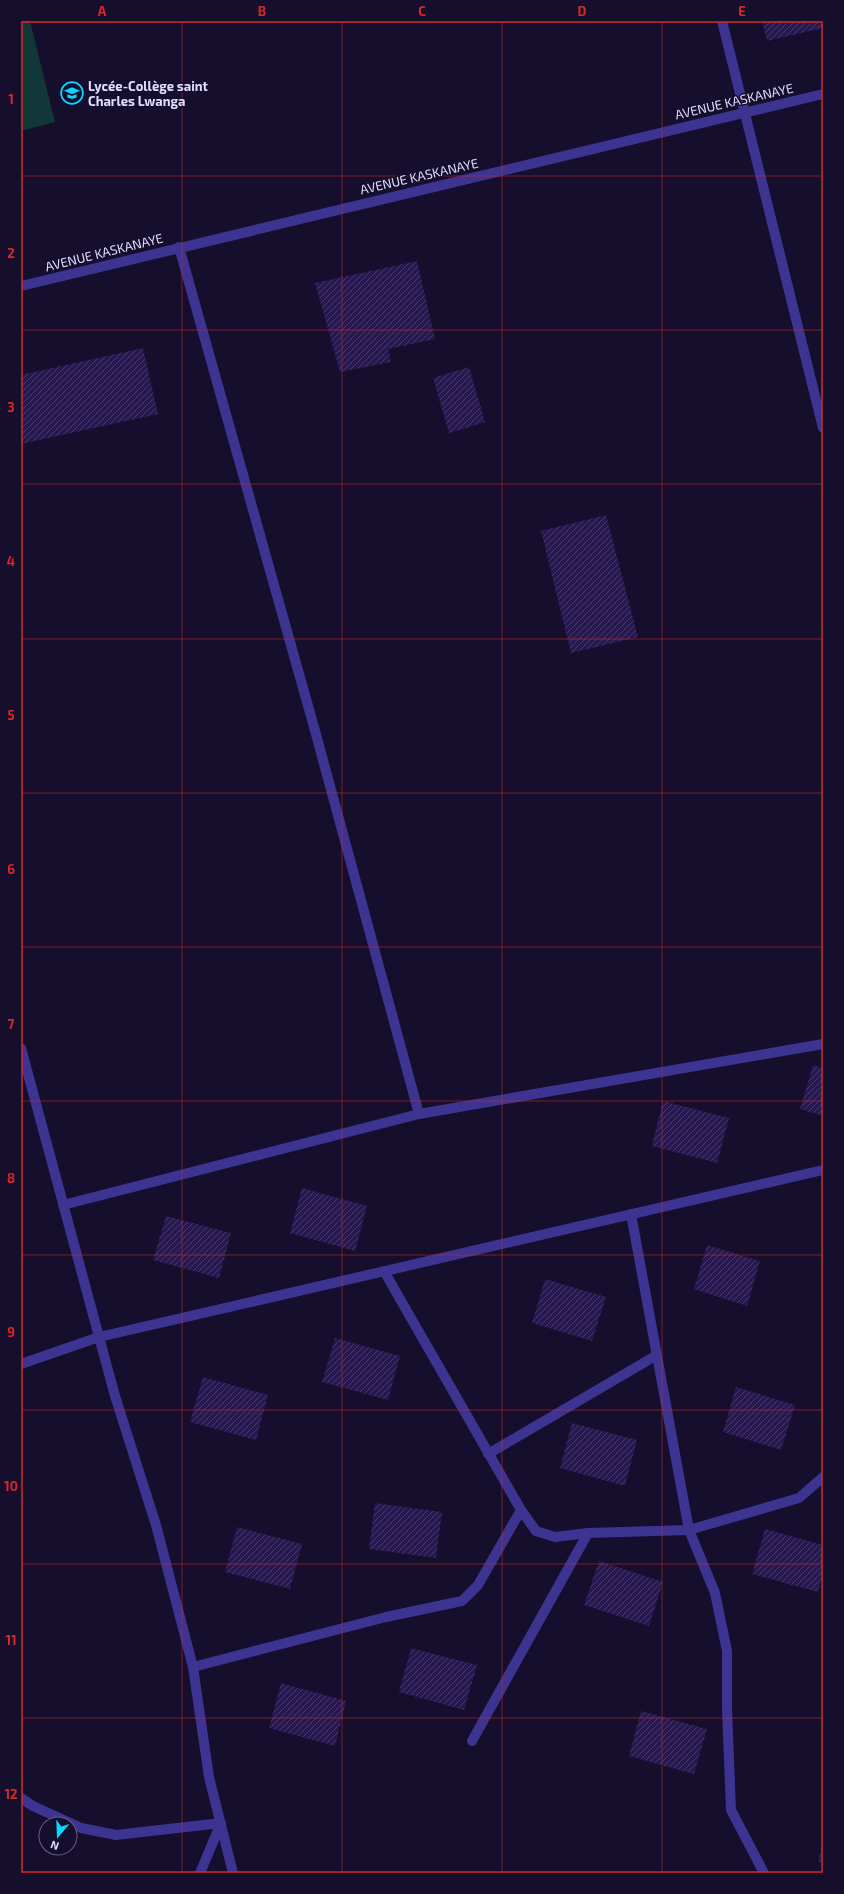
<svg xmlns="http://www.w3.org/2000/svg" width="844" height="1894" viewBox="0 0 844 1894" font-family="'Exo 2',sans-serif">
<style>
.park{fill:#113738}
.building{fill:url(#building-hatch)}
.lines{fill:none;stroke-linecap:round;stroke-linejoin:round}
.minor{stroke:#3d3491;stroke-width:10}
.tertiary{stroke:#3d3491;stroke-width:10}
.grid{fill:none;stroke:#d62828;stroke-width:1;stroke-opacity:0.55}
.labels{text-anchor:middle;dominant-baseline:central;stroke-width:3;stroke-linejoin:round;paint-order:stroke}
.poi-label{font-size:13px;font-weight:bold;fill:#e1dbff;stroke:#150e2d;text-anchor:start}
.street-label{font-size:13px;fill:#e1dbff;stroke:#150e2d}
.neatline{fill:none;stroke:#d62828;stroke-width:1.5}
.grid-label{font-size:13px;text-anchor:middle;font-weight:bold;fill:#d62828}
</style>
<defs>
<pattern id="building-hatch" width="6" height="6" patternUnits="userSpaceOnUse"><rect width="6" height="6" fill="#271850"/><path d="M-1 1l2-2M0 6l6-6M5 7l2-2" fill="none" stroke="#46396a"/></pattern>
</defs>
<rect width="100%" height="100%" fill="#150e2d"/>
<path class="park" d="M21,21H30L55,122L21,131Z"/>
<path class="building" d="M762,21H823V28L767,41Z
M417,261L435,339L388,349L391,362L340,372L315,283Z
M143,348L158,414L21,444V375Z
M469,367L485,422L449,433L433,378Z
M606,515L638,637L571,653L541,531Z
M813,1065L823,1068V1116L800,1109Z
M663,1101L729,1118L717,1163L652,1146Z
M302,1188L367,1206L355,1251L290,1233Z
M166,1216L231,1233L219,1278L153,1260Z
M707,1245L760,1261L747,1306L694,1289Z
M545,1279L606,1297L592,1341L532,1323Z
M335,1338L400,1356L388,1400L322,1382Z
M203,1377L268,1395L256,1440L190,1422Z
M736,1387L795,1405L781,1450L723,1432Z
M572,1423L637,1440L625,1486L560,1468Z
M375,1503L442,1512L436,1558L369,1549Z
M237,1527L302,1544L290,1589L225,1572Z
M765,1529L823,1545V1572L818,1592L752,1574Z
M599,1561L663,1582L649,1626L584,1605Z
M411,1648L477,1665L464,1710L399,1692Z
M281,1683L346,1701L335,1746L269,1728Z
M641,1711L707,1729L694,1774L629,1756Z
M822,1846H823V1863L818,1861Z"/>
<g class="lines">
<path class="minor" d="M722,21L823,428
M179,247L314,727L419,1114
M21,1048L115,1396L156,1525L193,1667L209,1777L233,1873
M63,1205L419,1114L823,1044
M631,1214L689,1530L715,1593L727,1651V1709L731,1810L764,1873
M384,1271L521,1510L536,1531L555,1537L588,1533L689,1530L799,1498L823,1477
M21,1364L99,1337L823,1170
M488,1454L657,1355
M193,1667L386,1617L462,1601L478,1585L521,1510
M472,1741L588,1533
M21,1798L33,1806L81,1828L116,1835L221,1823L200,1873"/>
<path class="tertiary" d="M21,286L823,94"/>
</g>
<path class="grid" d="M182,21V1873M342,21V1873M502,21V1873M662,21V1873M21,176H823M21,330H823M21,484H823M21,639H823M21,793H823M21,947H823M21,1101H823M21,1255H823M21,1410H823M21,1564H823M21,1718H823"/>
<defs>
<g id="school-ring" transform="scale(1.15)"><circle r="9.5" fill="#150e2d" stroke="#07d7ff" stroke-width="1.5"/><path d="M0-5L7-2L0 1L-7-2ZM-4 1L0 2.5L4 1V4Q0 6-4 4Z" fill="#07d7ff"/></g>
</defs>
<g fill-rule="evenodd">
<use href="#school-ring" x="72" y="93"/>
</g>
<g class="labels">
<g class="poi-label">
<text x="88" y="86">Lycée-Collège saint<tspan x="88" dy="15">Charles Lwanga</tspan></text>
</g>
<g class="street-label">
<text transform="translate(734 101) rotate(-13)">AVENUE KASKANAYE</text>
<text transform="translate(419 176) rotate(-13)">AVENUE KASKANAYE</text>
<text transform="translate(104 252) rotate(-14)">AVENUE KASKANAYE</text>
</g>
</g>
<rect width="844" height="1894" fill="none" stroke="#150e2d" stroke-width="44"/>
<g transform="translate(58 1836) rotate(199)"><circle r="19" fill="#150e2d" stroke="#676081"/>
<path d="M0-3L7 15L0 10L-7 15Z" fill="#07d7ff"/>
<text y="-6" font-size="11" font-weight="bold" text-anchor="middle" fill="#e1dbff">N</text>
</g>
<rect x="22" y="22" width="800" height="1850" class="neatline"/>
<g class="grid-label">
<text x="102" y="16">A</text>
<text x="262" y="16">B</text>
<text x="422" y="16">C</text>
<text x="582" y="16">D</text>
<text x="742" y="16">E</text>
<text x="11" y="104">1</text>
<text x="11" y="258">2</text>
<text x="11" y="412">3</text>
<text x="11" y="566">4</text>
<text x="11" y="720">5</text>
<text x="11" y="874">6</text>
<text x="11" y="1029">7</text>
<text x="11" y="1183">8</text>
<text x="11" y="1337">9</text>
<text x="11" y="1491">10</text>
<text x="11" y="1645">11</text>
<text x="11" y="1799">12</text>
</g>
</svg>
